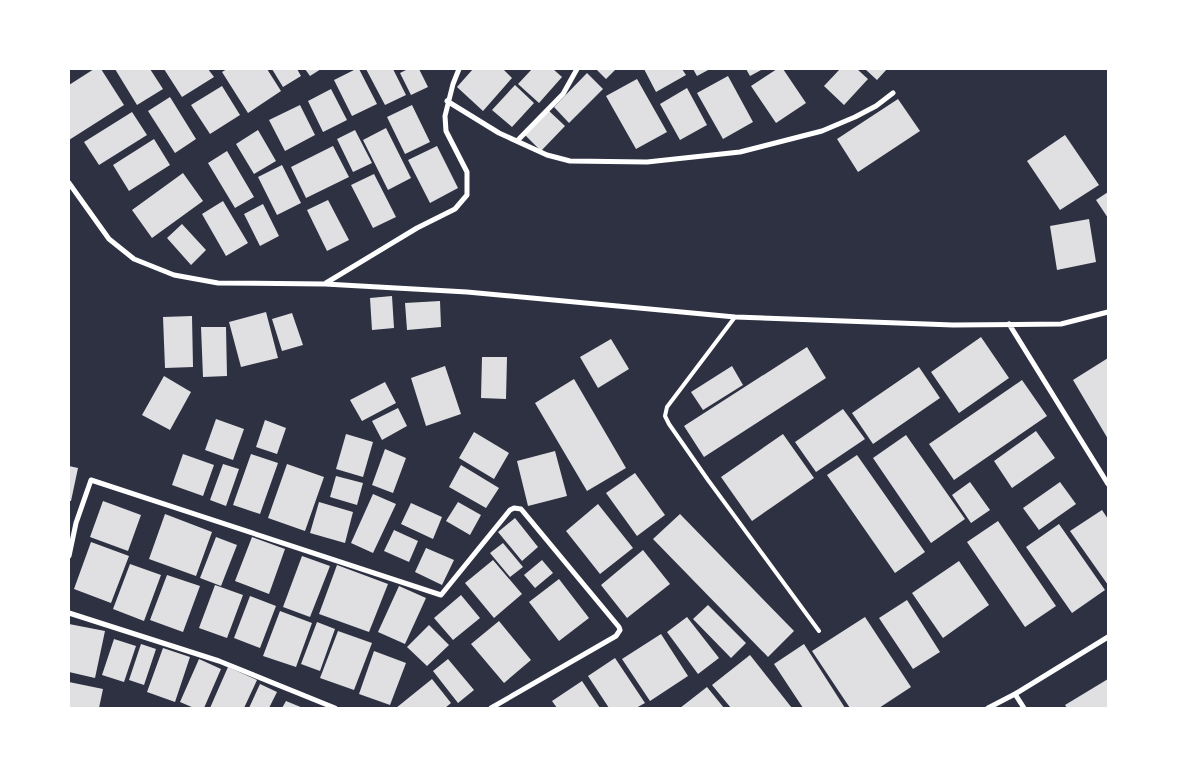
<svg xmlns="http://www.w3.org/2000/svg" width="1177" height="777" viewBox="0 0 1177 777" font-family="'PT Serif',serif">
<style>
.building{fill:#e0e0e3}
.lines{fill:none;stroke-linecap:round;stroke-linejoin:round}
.service{stroke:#fff;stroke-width:4}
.minor{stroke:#fff;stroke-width:5}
</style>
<rect width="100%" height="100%" fill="#2d3142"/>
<path class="building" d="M94,69H101L124,105L69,140V85Z
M115,69H150L163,89L137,105Z
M164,69H208L214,77L182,97Z
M227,69H267L281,91L248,113L222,72Z
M272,69H297L301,76L283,87Z
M305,69H321L310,76Z
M356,69H359L377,104L352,116L334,80Z
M366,69H393L406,95L385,105Z
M408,69H419L428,87L411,95L400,73Z
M473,69H503L512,78L483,111L457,87Z
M532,69H553L562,77L539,103L518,84Z
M596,69H616L606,79Z
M644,69H682L686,75L656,92Z
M693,69H710L697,76Z
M746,69H763L750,76Z
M777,69H783L806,103L776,123L751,86Z
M840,69H857L868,79L844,105L824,86Z
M865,69H887L877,80Z
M587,73L603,89L569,123L554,107Z
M728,76L753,122L723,139L697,93Z
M637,79L667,132L636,149L606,96Z
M515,85L534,103L512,127L492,110Z
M222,86L240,115L210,134L191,105Z
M687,88L707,125L680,140L660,104Z
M331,89L347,120L323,132L308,101Z
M170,97L196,139L175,153L148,111Z
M898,99L920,131L858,172L837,139Z
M300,105L315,135L285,151L269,120Z
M412,105L430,142L405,154L387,117Z
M548,110L565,126L541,151L524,134Z
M132,112L147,135L99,165L84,142Z
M386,128L411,178L388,190L363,140Z
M258,130L276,161L254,174L236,144Z
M355,130L372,163L353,172L337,139Z
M1065,135L1099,185L1060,210L1027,161Z
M154,139L170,165L129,191L113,165Z
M333,146L349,177L306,198L291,167Z
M437,146L458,188L430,203L408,160Z
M227,151L254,197L235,208L208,163Z
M282,165L301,203L277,215L258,177Z
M183,173L203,201L152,238L132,210Z
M374,174L396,217L373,228L351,185Z
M1108,192V218L1096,200Z
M328,200L349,240L327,251L307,210Z
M223,201L248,243L226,256L202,214Z
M263,204L279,236L260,246L244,214Z
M1089,219L1096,262L1057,270L1050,226Z
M182,224L206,250L191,265L167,238Z
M392,296L394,328L372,330L370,298Z
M440,301L441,327L407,330L405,303Z
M266,312L278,358L241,367L229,322Z
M292,313L303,345L282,351L272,319Z
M192,316L193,367L165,368L163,317Z
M201,327H226L227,376L203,377Z
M981,337L1009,378L959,413L931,372Z
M611,339L629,369L598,388L580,357Z
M807,347L826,378L704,457L684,426Z
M482,357H507L506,399L481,398Z
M1108,358V439L1073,380Z
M445,366L461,414L426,426L411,378Z
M732,366L743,385L703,410L691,392Z
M919,367L940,398L873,444L852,413Z
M164,376L191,392L170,430L142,415Z
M574,379L626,468L587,491L535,403Z
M1022,380L1047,416L954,480L929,444Z
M385,382L396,403L362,421L350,400Z
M398,408L407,426L382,440L372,421Z
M843,409L865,439L816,472L795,442Z
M216,419L244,429L233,460L205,450Z
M265,420L286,428L277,454L256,447Z
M1036,431L1055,458L1012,488L994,461Z
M474,432L509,453L494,479L459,458Z
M346,434L373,442L363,477L336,469Z
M783,434L814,478L752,521L721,477Z
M906,435L965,519L931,543L873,458Z
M385,449L406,458L393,493L372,485Z
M555,451L567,496L528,506L517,461Z
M183,454L214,465L203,496L172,485Z
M251,454L278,463L260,514L233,505Z
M857,455L925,552L895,573L827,475Z
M223,464L239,469L226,506L210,500Z
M287,464L324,477L305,531L268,518Z
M461,465L499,488L486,508L449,487Z
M69,466L78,468L71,501H69Z
M635,473L665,515L637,536L606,493Z
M336,476L363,483L357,505L330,497Z
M970,482L990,510L971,523L952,495Z
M1060,482L1076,504L1039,530L1023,508Z
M373,494L396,504L373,553L351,543Z
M103,501L141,515L128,551L90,537Z
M319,502L353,512L345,543L310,533Z
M458,502L481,515L470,535L446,521Z
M411,503L442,517L433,539L401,524Z
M598,504L633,548L600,574L566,531Z
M1102,510L1108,519V585L1070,531Z
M165,514L212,532L196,576L149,559Z
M680,514L794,631L768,657L653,539Z
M515,518L538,547L522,561L498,532Z
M998,521L1056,606L1025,627L967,542Z
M1059,524L1105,590L1072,613L1026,547Z
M394,530L418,541L409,562L384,551Z
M216,537L237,545L221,586L200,578Z
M252,537L285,549L269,594L235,581Z
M91,542L129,556L111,603L74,589Z
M503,543L523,567L510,577L490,553Z
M426,548L454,560L442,585L415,572Z
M643,550L670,584L627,618L601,585Z
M302,556L330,566L310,617L283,607Z
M493,560L522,594L494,618L465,583Z
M542,560L553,573L535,588L524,575Z
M959,561L989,605L943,638L912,593Z
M130,564L161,575L144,621L113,609Z
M337,565L388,584L369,632L319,614Z
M167,575L200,586L183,632L150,620Z
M559,579L589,618L559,641L529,602Z
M215,585L243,595L227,638L199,628Z
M399,586L426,598L405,644L378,632Z
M461,595L480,618L453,640L434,618Z
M250,596L276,606L260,648L234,638Z
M907,600L940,652L913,669L879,618Z
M708,605L746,643L731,658L693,619Z
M280,611L312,623L296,667L263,656Z
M687,617L719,658L698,674L667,632Z
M865,617L911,687L879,708H850L812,651Z
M499,621L531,660L504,683L471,644Z
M317,622L335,629L320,671L301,664Z
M69,624L105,631L95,678L69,672Z
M429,625L449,645L427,666L407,647Z
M338,631L372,643L354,690L320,678Z
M661,634L688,676L650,701L622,659Z
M114,639L136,646L124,682L102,675Z
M141,644L156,649L144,685L129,680Z
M804,644L845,708H803L774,664Z
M163,648L190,657L175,702L147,692Z
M374,651L406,663L390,705L359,694Z
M750,655L792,708H731L712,685Z
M615,658L645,703L636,708H609L588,676Z
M199,659L221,669L204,708H194L180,702Z
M448,659L474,690L458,703L433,671Z
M228,667L257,680L244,708H210Z
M432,679L451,703L445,708H396Z
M1108,679V708H1067L1065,705Z
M582,681L600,708H557L552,701Z
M69,682L103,689L99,708H69Z
M260,684L277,692L269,708H249Z
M707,687L724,708H680Z
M286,701L303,708H282Z"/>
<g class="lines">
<path class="service" d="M735,317L667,407L665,416L669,424L708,480L819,631"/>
<path class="minor" d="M447,101L499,133L547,155L570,161L647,162L740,152L822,131L855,117L876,106L893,93
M517,141L563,94L577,69
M69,183L109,239L134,259L174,275L218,283L325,284L467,292L735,317L953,325L1061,324L1108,312
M326,283L417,228L455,209L467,195V172L446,131L445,116L453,84L459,69
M1009,324L1108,484
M69,556L76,523L91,480L441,595L510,510L514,508L521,509L619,627L620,630L616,636L491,708
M69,613L219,661L335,708
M1015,694L1024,708
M988,708L1015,694L1108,637"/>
</g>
<rect width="1177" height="777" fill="none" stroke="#ffffff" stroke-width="140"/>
</svg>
